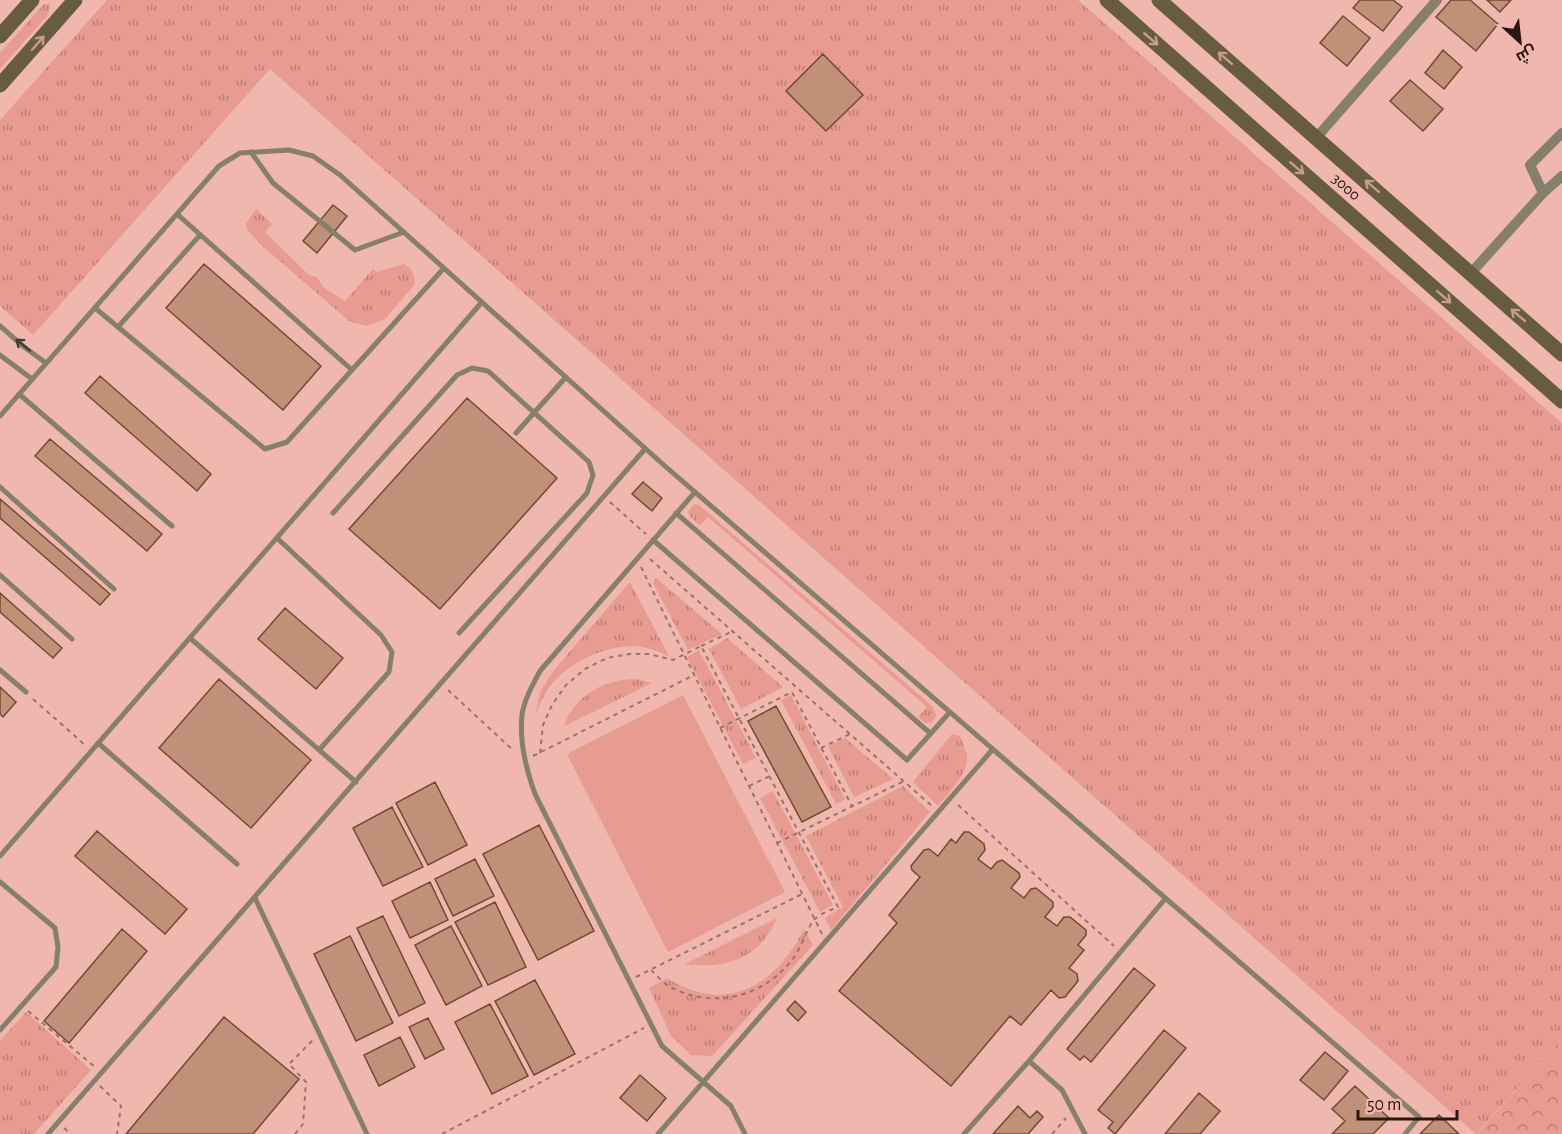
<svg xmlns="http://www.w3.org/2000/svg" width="1562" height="1134" viewBox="0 0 1562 1134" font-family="'Alegreya Sans',Cairo,sans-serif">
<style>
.grass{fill:url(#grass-tufts)}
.forest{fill:url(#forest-crowns)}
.pitch{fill:#e89b90}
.building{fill:#c09178;stroke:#734932;stroke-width:1.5}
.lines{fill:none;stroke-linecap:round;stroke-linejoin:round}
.path{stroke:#9c726c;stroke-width:2;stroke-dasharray:4.5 4.5;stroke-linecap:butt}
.lane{stroke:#867f6b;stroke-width:5}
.street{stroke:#867f6b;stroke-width:10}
.secondary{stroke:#675c3f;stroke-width:15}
.oneway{stroke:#c79c8d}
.oneway2{stroke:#4a3b32}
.labels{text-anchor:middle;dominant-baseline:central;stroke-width:4.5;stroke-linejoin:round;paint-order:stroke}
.street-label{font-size:16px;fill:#2a1613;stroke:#f0b7ae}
</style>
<defs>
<pattern id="grass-tufts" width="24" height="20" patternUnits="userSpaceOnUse" patternTransform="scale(1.5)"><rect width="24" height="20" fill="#e89b90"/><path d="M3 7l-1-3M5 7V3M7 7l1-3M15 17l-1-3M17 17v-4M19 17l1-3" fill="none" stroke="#bc7d74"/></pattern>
<pattern id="forest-crowns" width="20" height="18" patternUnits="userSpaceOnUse" patternTransform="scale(1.5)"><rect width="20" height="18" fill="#e89b90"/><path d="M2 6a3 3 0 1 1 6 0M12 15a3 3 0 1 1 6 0" fill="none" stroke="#bc7d74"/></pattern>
</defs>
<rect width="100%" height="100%" fill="#f0b7ae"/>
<path class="grass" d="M107,0H1078L1562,423V1038L1476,1134L270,69L33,335L0,306V120Z
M44,4H50L49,14L0,69V53Z
M256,209L272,224L265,232L309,275L317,277L323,287L345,301L373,269L377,272L404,264C413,269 414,274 415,284L385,319L366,326L349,321L259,243L248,231L246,224Z
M694,504L699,505L932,706L936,715L933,722L925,723L918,717L927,707L708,517L700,526L690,516L688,512Z
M656,578L722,634L688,650L653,583Z
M630,582L669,656C657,651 645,646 633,646C602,646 560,666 545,694C541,701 538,709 535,716L540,692L554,670Z
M727,638L783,687L741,709L709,649Z
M699,650L756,758L743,764L687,657Z
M636,679L652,683L564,726C576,695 602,680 636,679Z
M791,695L845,799L836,804L781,700Z
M952,734L960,736C962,742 966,749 967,755C969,774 949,792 938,806L913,782Z
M845,738L893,779L854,797L828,746Z
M903,786L930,812L831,930L825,918L843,907L806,836Z
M773,791L833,905L820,912L760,798Z
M777,918C760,958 726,970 685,964Z
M804,929L813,945L712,1056L691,1055L671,1036L649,988L667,978C726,1015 775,987 804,929Z
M26,1012L91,1070L34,1134H0V1041Z"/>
<path class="forest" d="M1562,1038V1134H1477Z"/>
<path class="pitch" d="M683,695L785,892L668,952L567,754Z"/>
<path class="building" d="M1360,0H1393L1402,7L1383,31L1353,8Z
M1451,0H1470L1498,24L1476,51L1436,17Z
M1487,0H1511L1500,12Z
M1343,16L1370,38L1347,66L1320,43Z
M1443,50L1462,67L1444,89L1425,73Z
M823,54L863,95L826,131L786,91Z
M1410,80L1443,109L1423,131L1390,101Z
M333,205L347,216L317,253L303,241Z
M204,264L321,366L283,410L166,308Z
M100,376L211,474L197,491L85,393Z
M467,398L557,478L440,609L349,529Z
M50,439L162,534L147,551L35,456Z
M643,482L662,498L652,511L632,494Z
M0,499L110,594L100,605L0,518Z
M0,593L62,648L53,658L0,612Z
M285,608L343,658L316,689L258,639Z
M219,679L311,760L251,828L159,748Z
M0,687L16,702L3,717L0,714Z
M776,706L831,807L802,822L748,721Z
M435,782L467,845L428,865L396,803Z
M392,807L423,867L383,886L353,828Z
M539,825L594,931L538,960L483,854Z
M97,831L187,909L165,934L75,856Z
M964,832H969L984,844L985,850L978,859L991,869L997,862L1002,860L1019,873L1020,877L1011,888L1024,898L1031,889L1036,888L1053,902V907L1045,917L1057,926L1064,917H1070L1086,930V935L1078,945L1084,950L1069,968L1077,974L1078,981L1065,997L1059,998L1051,990L1021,1025L1010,1016L951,1086L839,991L897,923L889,915L920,877L912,870L911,866L924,850L929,849L938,856L951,839L956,843Z
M475,859L494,896L453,916L435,879Z
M430,882L448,920L410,938L392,901Z
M495,902L526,967L488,985L455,922Z
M383,916L425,1003L399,1016L357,928Z
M451,926L482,986L446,1005L415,945Z
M122,929L147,951L69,1043L44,1021Z
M350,936L393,1023L356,1041L314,954Z
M1134,968L1155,985L1091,1062L1084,1056L1080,1060L1067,1049Z
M535,980L575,1054L534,1075L495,1001Z
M795,1001L806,1012L798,1021L787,1010Z
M490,1004L528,1076L492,1094L455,1022Z
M224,1017L299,1079L253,1134H126Z
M428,1018L444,1049L425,1059L409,1027Z
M1164,1030L1186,1048L1115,1134L1108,1128L1113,1122L1098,1110Z
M400,1037L415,1067L379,1086L364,1055Z
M1325,1052L1348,1071L1324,1100L1300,1080Z
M640,1075L666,1098L647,1121L620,1098Z
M1355,1086L1389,1118L1373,1134H1332L1345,1121L1332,1109Z
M1199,1093L1220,1111L1200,1134H1165Z
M1018,1106L1030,1118L1037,1111L1043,1117L1028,1134H993Z
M1439,1115L1459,1134H1420Z"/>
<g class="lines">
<path class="path" d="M610,502L646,534
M650,559L932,806
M641,567L822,934
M701,646L731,632
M448,690L514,751
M33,699L85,745
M720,728L792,692L852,806
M821,748L850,734
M540,753L543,725L552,705L566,685L585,669L607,658L629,654H649L673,660L701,646L838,907C831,910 819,914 814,920C806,930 801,949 792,960C763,997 714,1009 672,988C664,984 657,976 651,970
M533,756L694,675
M749,786L770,776
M958,805L1114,946
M777,843L904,781
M636,977L802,894
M28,1011L95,1067
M100,1086L121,1106L117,1134
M64,1128L71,1134
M295,1134L303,1124L306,1082L289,1064L313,1040
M442,1134L644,1028
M1052,1134L1066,1118"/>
<path class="lane" d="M251,152L273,183L355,250L404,232
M177,214L352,370
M95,308L265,449L287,442L444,268
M0,326L24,347L46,363
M118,327L200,235
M0,355L32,379
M19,394L172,526
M0,416L219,166L240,153L289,150L313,156L340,175L666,467L1419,1117L1405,1134
M516,433L566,377
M0,487L114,589
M695,492L540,671C533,684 524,700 522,715C519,742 526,769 535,794L662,1046L731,1106L745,1134
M333,513L457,375L472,368L488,371L589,462L593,475L587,493L459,633
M676,513L930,733
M277,538L381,635L392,652L389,672L319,750
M653,540L907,760L950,712
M0,575L72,639
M190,638L356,782
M0,670L26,692
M98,743L237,864
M0,856L482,302
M0,882L55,928L58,947L56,967L0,1030
M255,898L367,1134
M1029,1061L1062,1090L1085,1134
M48,1134L645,449
M658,1134L993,749
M964,1134L1029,1061L1165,899"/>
<path class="street" d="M1316,138L1437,0
M1543,193L1530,165L1562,133
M1471,273L1543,193L1562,176"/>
<path class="secondary" d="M1107,0L1562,401
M1159,0L1562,354
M0,36L32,0
M0,85L75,0"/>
</g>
<defs><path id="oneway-shaft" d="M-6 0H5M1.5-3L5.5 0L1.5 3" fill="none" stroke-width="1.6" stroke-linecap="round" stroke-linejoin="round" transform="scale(1.5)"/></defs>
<g class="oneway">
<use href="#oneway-shaft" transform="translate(1151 39) rotate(41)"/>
<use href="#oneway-shaft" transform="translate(38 43) rotate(-49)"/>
<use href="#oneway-shaft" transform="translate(1225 58) rotate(-139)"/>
<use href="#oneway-shaft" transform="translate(1297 168) rotate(41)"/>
<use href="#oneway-shaft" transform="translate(1372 186) rotate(-139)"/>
<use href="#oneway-shaft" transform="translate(1444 297) rotate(41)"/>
<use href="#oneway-shaft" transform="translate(1518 315) rotate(-139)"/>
</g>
<use class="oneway2" href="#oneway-shaft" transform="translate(23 345) rotate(-141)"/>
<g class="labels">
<g class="street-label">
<text transform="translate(1346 187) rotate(41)">3000</text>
</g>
</g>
<g transform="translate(1520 42) rotate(153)" stroke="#f0b7ae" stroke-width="4.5" paint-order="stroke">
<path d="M0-4.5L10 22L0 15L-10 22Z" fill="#2a1613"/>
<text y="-9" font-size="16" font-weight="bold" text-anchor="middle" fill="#2a1613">ش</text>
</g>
<path d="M1358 1110v9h99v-9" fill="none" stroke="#2a1613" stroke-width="3"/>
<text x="1367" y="1110" font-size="18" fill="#2a1613" stroke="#f0b7ae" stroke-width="4.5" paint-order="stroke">50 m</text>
</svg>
